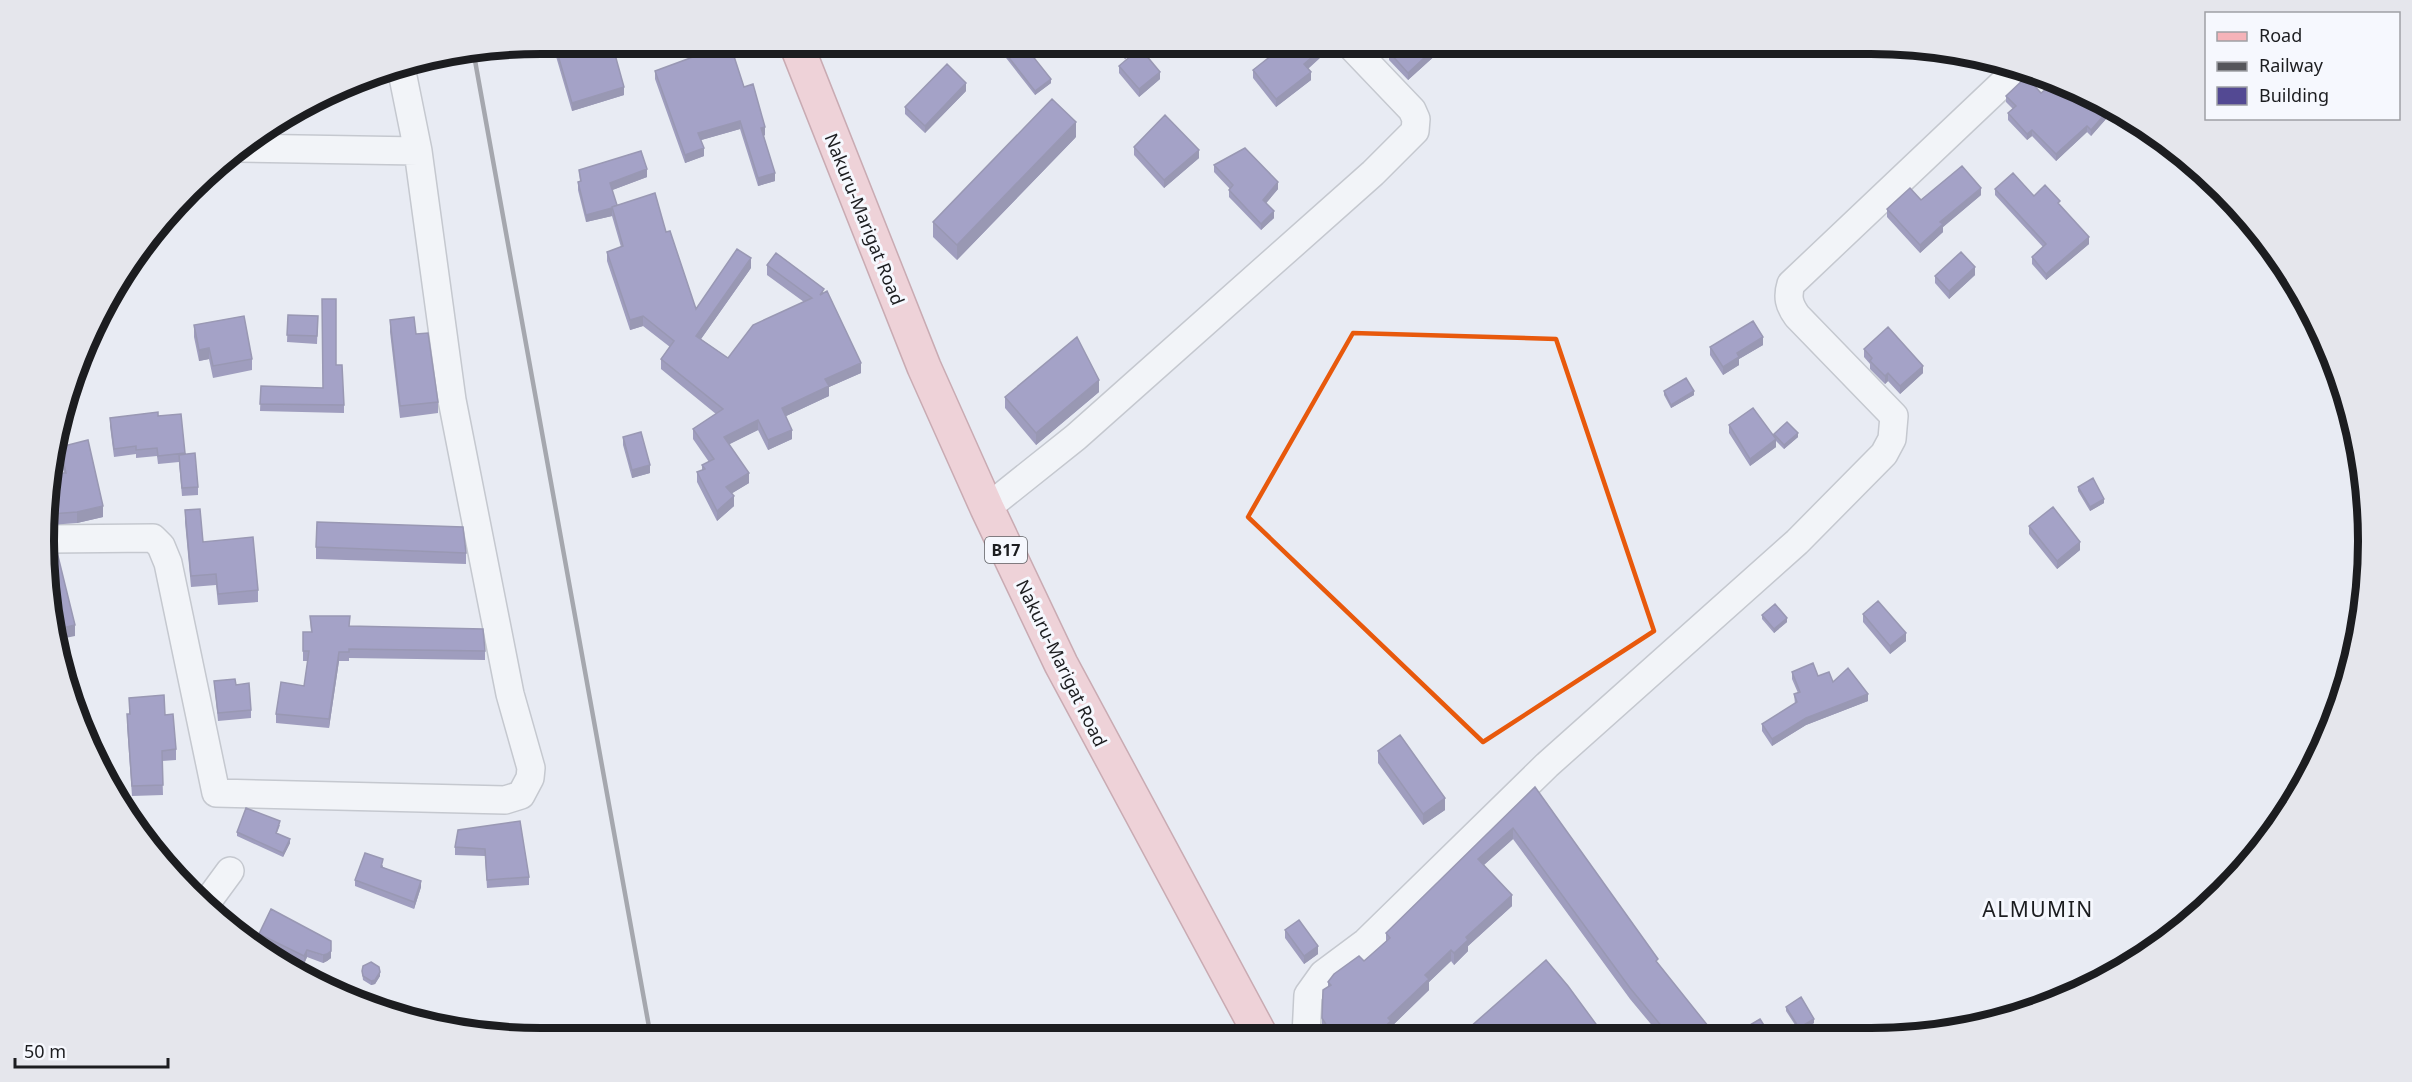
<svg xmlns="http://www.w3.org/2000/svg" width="2412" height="1082" viewBox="0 0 2412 1082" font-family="'Noto Sans',sans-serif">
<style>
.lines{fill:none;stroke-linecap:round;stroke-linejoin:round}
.minor-casing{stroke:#9b9ea5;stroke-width:30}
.major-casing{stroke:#a45d65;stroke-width:36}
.minor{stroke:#fff;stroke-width:27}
.major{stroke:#f5b3b9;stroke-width:33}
.rail{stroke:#55565b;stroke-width:4.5}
.wall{fill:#473f7e}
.shaded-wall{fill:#3a3367}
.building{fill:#534993;stroke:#3a3367;stroke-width:1.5}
.marked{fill:none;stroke:#e8590c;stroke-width:4.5;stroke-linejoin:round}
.labels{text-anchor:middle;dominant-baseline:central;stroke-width:6;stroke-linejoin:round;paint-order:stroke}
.shield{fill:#f6f8fe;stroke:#5d5f63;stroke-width:1.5}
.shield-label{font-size:16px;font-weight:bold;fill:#1c1d20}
.street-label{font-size:18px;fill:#1c1d20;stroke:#f6f8fe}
.quarter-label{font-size:21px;letter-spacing:1.5px;fill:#1c1d20;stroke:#f6f8fe}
.rim{fill:none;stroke:#1c1d20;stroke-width:8}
</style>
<rect width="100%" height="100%" fill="#e8ebf3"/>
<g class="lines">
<g class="minor-casing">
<path id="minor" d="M239,148L418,151
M987,508L1076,437L1373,173L1415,131L1416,119L1412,110L1349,44
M50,539L153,538L161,546L168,563L216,793L505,800L521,795L530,778L531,768L510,694L452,400L418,151L401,67
M205,905L230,871
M1306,1036L1308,995L1323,974L1366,942L1547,765L1797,542L1884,454L1892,439L1894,416L1797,316C1789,305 1787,297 1791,284L2019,68"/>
</g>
<g class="major-casing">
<path id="major" d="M796,44L924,367L987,508L1061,664L1261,1036"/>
</g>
<use href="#minor" class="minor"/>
<use href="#major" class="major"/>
<path class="rail" d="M474,55L651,1038"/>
</g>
<path class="wall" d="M707,44H730L744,87L765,135L764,136L775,181L758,186L740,129L701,140L704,156L685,163L655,79V71L710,51Z
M1108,44H1139L1125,59Z
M1333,44V46L1308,69L1311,80L1276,107L1253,78V70L1268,59L1266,56V48Z
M555,45L616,58L624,95L572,111L555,53Z
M1003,50L1051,83L1035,95L1003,54Z
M1389,52H1439L1408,80L1389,60Z
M1119,66L1160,79L1139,97L1119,73Z
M966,91L925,133L905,114V107Z
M2041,93L2113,107V111L2091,136L2087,132L2056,161L2032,136L2027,140L2008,120V113L2013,109L2006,102V96Z
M1076,137L957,260L933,237V222Z
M1134,147L1199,158L1164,188L1134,155Z
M1214,165L1278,189L1266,203L1274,218L1261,230L1229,197V190L1230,189L1214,172Z
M579,170L647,177L612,190L617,205L666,232L696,309L751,268L701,339L728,358L804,302L767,275V265L824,293L861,373L829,387V396L786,416L792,439L768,450L758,430L729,444L749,483L732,493L734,506L717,521L697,482V472L702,470V465L709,462L693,439V429L716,414L661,369V359L670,347L643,326L630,330L607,261V252L621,247L612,216L586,222L578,190V182L580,181Z
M1995,189L2034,196L2060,206L2089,244L2046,280L2032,264V257L2043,247L1995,195Z
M1981,195L1943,227V232L1920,253L1887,217V209L1921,200Z
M1975,275L1949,299L1935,283V276Z
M288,315L318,316L317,344L287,342Z
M390,320L416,334L438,402V413L400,418L390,332Z
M194,325L252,359V370L213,378L209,359L199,361L194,337Z
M1763,345L1739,359V365L1723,375L1710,355V347Z
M1864,349L1923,373L1900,394L1888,381L1885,384L1870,369V364L1864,357Z
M336,365L344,405V413L260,411L261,386L323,388Z
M1664,391L1694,395L1671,408L1664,395Z
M1099,392L1036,445L1005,408V397Z
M158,416L185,454L198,487V495L182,496L179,462L158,464L157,456L136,458V454L114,457L110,426V418Z
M1729,425L1774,436V434L1798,437L1784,449L1776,441V447L1750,466L1729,433Z
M623,437L650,473L632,478L623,445Z
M60,447L103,517L77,523L50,525L52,473H64L60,458Z
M2078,487L2104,503L2090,511L2078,491Z
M185,510L203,542L258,590V602L218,605L216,585L191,587L185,522Z
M2029,526L2080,550L2057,569L2029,534Z
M316,547L466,553V564L316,559Z
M1863,614L1906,641L1890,654L1863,622Z
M1762,615L1787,622L1774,633L1762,619Z
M310,616L350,626L485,651V660L349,658V661H339L329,728L276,723V714L304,686L308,661H303V632H311Z
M1792,672L1818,676L1833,682L1868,701L1806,725L1772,746L1762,731V724L1795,704L1794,694L1798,693L1792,679Z
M214,681L236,685L251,710V718L218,721Z
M129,698L165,715L176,749V760L162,761L163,795L132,796L127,725V714H129Z
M1378,751L1445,810L1423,825L1378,763Z
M1535,787L1708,1035H1660L1630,999L1513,839L1484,865L1512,906L1468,946V951L1454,965L1451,961L1429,982V990L1391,1027V1032L1387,1036H1324V1033L1322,1029V1018L1328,987V982L1364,961L1386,942V933Z
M280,825L277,833L290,843L283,857L237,836V832Z
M458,830L529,877V885L487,888L485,856L455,855V847Z
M383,865V867L421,887L414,909L355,886V880Z
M1285,930L1318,954L1304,964L1285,938Z
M259,934L331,958L327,961L323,963L307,957L304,964L259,941Z
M362,971L380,976L375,984L371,985L363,980Z
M1786,1007L1814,1023L1799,1031L1786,1011Z"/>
<path class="shaded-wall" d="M635,44H658L614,59V51Z
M1132,44H1139L1125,59V51Z
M1327,44H1333V46L1304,72V64Z
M1439,44V52L1408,80V73Z
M1160,72V79L1139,97V89Z
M1311,72V80L1276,107V99Z
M1051,79V83L1035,95V91Z
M966,83V91L925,133V126Z
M624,87V95L572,111V103Z
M2112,106L2113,107V111L2091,136V130Z
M740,121V129L698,141V133Z
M1076,122V137L957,260V245Z
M2087,126V132L2056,161V154Z
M765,127V135L761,136V128Z
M2032,130V136L2027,140V134Z
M704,148V156L685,163V155Z
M1199,150V158L1164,188V180Z
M647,169V177L610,191V183Z
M775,173V181L758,186V178Z
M1278,182V189L1263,207V200Z
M1981,188V195L1943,227V232L1920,253V245L1940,222Z
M612,208V216L586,222V215Z
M1274,211V218L1261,230V224Z
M2089,237V244L2046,280V274Z
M751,258V268L696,346V336Z
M1975,267V275L1949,299V291Z
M643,316V326L630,330V320Z
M1763,337V345L1739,359V365L1723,375V367L1737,353Z
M209,348V359L199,361V350Z
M861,363V373L829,387V396L782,418V408L825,379Z
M1923,366V373L1900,394V386Z
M1888,373V381L1885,384V376Z
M1099,380V392L1036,445V433Z
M1694,391V395L1671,408V405Z
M67,408H68V418L63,419Z
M758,420V430L724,447V437Z
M792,430V439L768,450V440Z
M1798,433V437L1784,449V445Z
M1776,439V447L1750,466V459Z
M650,465V473L632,478V470Z
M749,473V483L726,497V487Z
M734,496V506L717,521V511Z
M2104,499V503L2090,511V507Z
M103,506V517L77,523V512Z
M2080,542V550L2057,569V561Z
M1787,618V622L1774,633V629Z
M75,625V636L56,640L54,630Z
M1906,633V641L1890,654V646Z
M339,652V661L329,728V719Z
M1868,694V701L1806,725L1772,746V739L1806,718Z
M1445,798V810L1423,825V814Z
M1513,828V839L1478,870V859Z
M290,839V843L283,857V853Z
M421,881V887L414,909V902Z
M1512,895V906L1468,946V951L1454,965V953L1466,937Z
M1318,946V954L1304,964V956Z
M307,950V957L304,964V956Z
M1451,950V961L1429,982V990L1391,1027V1032L1387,1036H1374L1425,975Z
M331,951V958L327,961L323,963V955Z
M380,972V976L375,984L371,985V981Z
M1814,1019V1023L1799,1031V1028Z
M1708,1026V1035H1697Z"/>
<path class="building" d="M561,44H635L614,51L624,87L572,103L555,45Z
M710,44H730L744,87L753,84L765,127L761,128L775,173L758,178L740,121L698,133L704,148L685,155L655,71L712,50Z
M1010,44H1023L1051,79L1035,91L1003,50Z
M1116,44H1132L1125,51Z
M1272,44H1327L1304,64L1311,72L1276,99L1253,70L1272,55L1266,48Z
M1398,44H1439L1408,73L1389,52Z
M1140,48L1160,72L1139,89L1119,66Z
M947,64L966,83L925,126L905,107Z
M2026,77L2041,93L2056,81L2112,106L2091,130L2087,126L2056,154L2032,130L2027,134L2008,113L2016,106L2006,96Z
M1052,99L1076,122L957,245L933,222Z
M1165,115L1199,150L1164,180L1134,147Z
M1245,148L1278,182L1263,200L1274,211L1261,224L1229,190L1233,185L1214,165Z
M641,151L647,169L610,183L617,205L612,207V208L586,215L578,182L581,181L579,170Z
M1962,166L1981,188L1940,222L1943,224L1920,245L1887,209L1910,188L1921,200Z
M2013,173L2034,196L2045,185L2060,201L2058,203L2089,237L2046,274L2032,257L2046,244L1995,189Z
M655,193L666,232L670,231L696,309L737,249L751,258L696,336L728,358L753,325L812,298L767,265L776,253L824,289L820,295L827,291L861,363L825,379L829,386L782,408L792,430L768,440L758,420L724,437L749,473L726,487L734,496L717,511L697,472L705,469L702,465L714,459L693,429L723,409L661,359L674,341L643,316L630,320L607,252L623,246L612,207Z
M1961,252L1975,267L1949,291L1935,276Z
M322,299H336V365H342L344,405L260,404L261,386L323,388Z
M288,315L318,316L317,336L287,335Z
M244,316L252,359L213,366L209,348L199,350L194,325Z
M414,317L416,334L428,333L438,402L400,406L390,320Z
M1753,321L1763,337L1737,353L1739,357L1723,367L1710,347Z
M1888,327L1923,366L1900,386L1888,373L1885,376L1870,361L1872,358L1864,349Z
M1077,337L1099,380L1036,433L1005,397Z
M1686,378L1694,391L1671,405L1664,391Z
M1753,408L1776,439L1750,459L1729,425Z
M158,412V416L181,414L185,453L158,456L157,448L136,450V446L114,449L110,418Z
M1787,422L1798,433L1784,445L1774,434Z
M641,432L650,465L632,470L623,437Z
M88,440L103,506L77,512L51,514L52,473H66L60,447Z
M195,453L198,487L182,488L179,455Z
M2093,478L2104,499L2090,507L2078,487Z
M2053,507L2080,542L2057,561L2029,526Z
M200,509L203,542L253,537L258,590L218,594L216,574L191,576L185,510Z
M317,522L463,527L466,553L316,547Z
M50,543L55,544L75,625L54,630L48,606Z
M1878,601L1906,633L1890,646L1863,614Z
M1775,604L1787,618L1774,629L1762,615Z
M310,616H350L349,626L483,629L485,651L349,649V652H339L329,719L276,714L281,682L304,686L309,651H303V632H312Z
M1813,663L1818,676L1829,672L1833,682L1848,668L1868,694L1806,718L1772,739L1762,724L1797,702L1794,694L1800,692L1792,672Z
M235,679L236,685L249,683L251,710L218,713L214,681Z
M164,695L165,715L173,714L176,749L162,751L163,785L132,786L127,714H130L129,698Z
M1400,735L1445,798L1423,814L1378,751Z
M1535,787L1658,959L1656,961L1708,1026L1697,1035H1667L1668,1034L1630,988L1513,828L1478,859L1512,895L1466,937L1468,940L1454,953L1451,950L1425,975L1429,979L1388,1018L1391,1021L1374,1036H1331L1324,1028L1327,1026L1322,1018L1323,990L1331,985L1328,982L1334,974L1359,956L1364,961L1390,938L1386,933Z
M246,808L280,821L276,833L290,839L283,853L237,832Z
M520,821L529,877L487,880L485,849L455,847L458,830Z
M365,853L383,859L381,867L421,881L414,902L355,880Z
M271,909L331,941V951L327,954L323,955L307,950L304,956L259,934Z
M1299,920L1318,946L1304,956L1285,930Z
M1546,960L1568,986L1604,1035L1460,1036Z
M371,962L379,967L380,972L375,980L371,981L363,976L362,971L363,966Z
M1801,997L1814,1019L1799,1028L1786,1007Z
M1760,1019L1770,1035H1733Z"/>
<path d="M0 0H2412V1082H0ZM1353,333L1556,339L1654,631L1483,742L1248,517Z" fill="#e8ebf3" fill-opacity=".55" fill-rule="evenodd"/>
<path class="marked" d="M1353,333L1556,339L1654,631L1483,742L1248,517Z"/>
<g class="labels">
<rect class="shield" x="985" y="537" width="42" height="26" rx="4.5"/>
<g class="shield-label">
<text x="1006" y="550">B17</text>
</g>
<g class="street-label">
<text transform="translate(865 219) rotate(68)">Nakuru-Marigat Road</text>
<text transform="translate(1062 663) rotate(64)">Nakuru-Marigat Road</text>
</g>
<g class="quarter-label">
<text x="2038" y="909">ALMUMIN</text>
</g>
</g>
<path d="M0 0H2412V1082H0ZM541 54H1871A487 487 0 0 1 2358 541V541A487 487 0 0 1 1871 1028H541A487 487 0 0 1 54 541V541A487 487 0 0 1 541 54Z" fill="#e5e6ec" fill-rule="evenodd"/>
<path class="rim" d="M541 54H1871A487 487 0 0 1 2358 541V541A487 487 0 0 1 1871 1028H541A487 487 0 0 1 54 541V541A487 487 0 0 1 541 54Z"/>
<rect x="2205" y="12" width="195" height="108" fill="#f6f8fe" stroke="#9fa0a5" stroke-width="1.5"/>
<rect x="2217" y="32" width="30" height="9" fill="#f5b3b9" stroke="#9fa0a5" stroke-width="1.5"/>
<text x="2259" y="42" font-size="18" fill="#1c1d20">Road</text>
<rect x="2217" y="62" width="30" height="9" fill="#55565b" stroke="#9fa0a5" stroke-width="1.5"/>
<text x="2259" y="72" font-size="18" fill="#1c1d20">Railway</text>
<rect x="2217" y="87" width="30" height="18" fill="#534993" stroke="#9fa0a5" stroke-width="1.5"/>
<text x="2259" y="102" font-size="18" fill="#1c1d20">Building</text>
<path d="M15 1058v9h153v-9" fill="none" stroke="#1c1d20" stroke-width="3"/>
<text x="24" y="1058" font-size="18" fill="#1c1d20" stroke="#f6f8fe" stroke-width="4.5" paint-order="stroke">50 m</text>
</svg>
